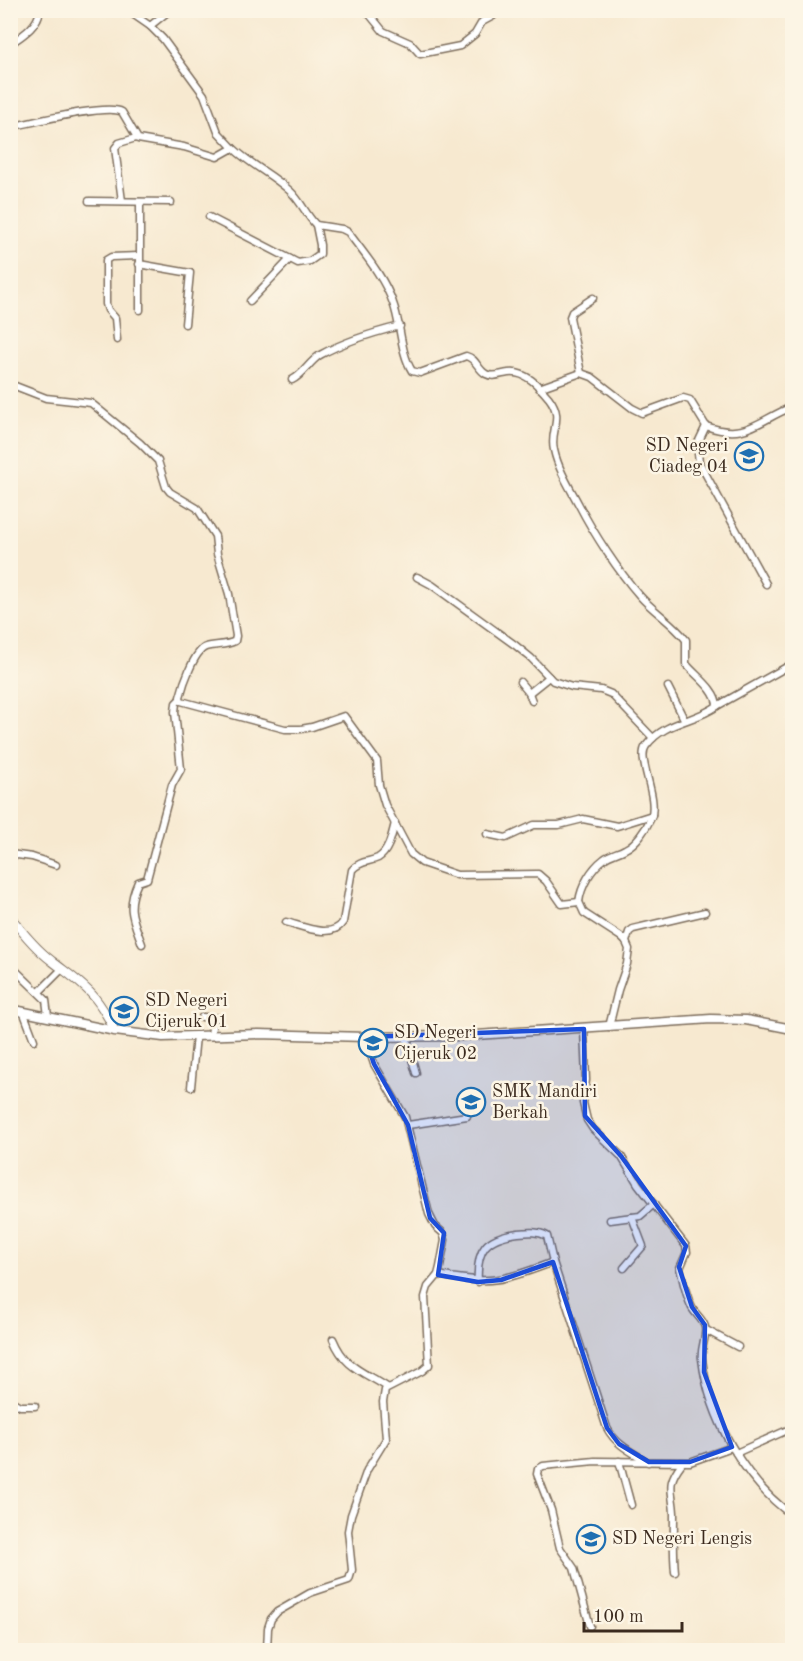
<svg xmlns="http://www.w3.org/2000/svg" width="803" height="1661" font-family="'Old Standard TT',serif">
<rect width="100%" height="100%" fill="#fcf5e5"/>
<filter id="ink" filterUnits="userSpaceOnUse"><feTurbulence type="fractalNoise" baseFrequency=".0167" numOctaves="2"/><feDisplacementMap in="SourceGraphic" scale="12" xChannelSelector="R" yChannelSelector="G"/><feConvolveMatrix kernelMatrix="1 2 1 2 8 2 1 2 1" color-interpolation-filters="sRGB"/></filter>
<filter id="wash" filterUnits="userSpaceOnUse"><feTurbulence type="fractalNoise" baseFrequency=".008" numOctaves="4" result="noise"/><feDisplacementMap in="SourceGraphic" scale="24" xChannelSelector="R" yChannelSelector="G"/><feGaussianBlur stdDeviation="1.35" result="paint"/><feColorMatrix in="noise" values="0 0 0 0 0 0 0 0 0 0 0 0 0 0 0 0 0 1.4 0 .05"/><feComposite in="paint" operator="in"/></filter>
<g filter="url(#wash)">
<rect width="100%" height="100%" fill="#f7e9d0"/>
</g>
<g filter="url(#ink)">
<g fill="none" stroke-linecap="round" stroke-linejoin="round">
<g stroke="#7d6d5c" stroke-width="9">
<g id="minor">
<path d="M127,10L150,26L163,39L204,95L218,132L233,148"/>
<path d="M366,10L383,31L410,43L420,54L460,46L475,34L482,22L493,16L499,10"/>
<path d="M150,26L170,10"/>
<path d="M10,44C23,35 38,26 40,10"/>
<path d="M10,127C31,123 107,103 122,112L138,139L184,147L217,157L233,148C251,165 273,175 290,191C301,201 306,215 316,225L342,229L348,232C365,255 384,277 393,303C401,324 400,352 412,371L420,373L466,356C477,359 477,369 486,374C493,378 501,374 508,373C525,370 539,386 549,398C565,419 549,430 554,450C558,469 570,488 579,505C594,534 618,571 640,596C654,612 673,623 686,640V664C696,676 717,690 717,706C695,722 664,721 646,746C636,759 659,796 651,818C646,829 636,844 625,849C618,853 610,854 604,859C591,869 581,886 579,902L584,913L621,937L626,942L629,949L627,964L618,990L609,1027"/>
<path d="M89,201L171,202"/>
<path d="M122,201L115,148L119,143L136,138"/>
<path d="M140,202V310"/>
<path d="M209,217L298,263L310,261L320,254V245L316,225"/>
<path d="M139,264L190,273L185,324"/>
<path d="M250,301L290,259"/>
<path d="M117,340L115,318L108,310L106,304V260L111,257L139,256"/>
<path d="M581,373L570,317L572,312L593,298"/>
<path d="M292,380C304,374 309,362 320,355C345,341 372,333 400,326"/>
<path d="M10,384L46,398L91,403L140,443L158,461L166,487L170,492L197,508L215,536L217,554L229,594L236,636L235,641C226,646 216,644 206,647C194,651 183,685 180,697L181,701L285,729H301L312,727L344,716L377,761L379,785L385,805L411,854L422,863L457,875L538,874L546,881L562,904L579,902"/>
<path d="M539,388L581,373L592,377L632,408L642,413L683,398L690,400L706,426C747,441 758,420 792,407"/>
<path d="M706,426L697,445L699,462L766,584"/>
<path d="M417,577L432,585L515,645L531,658L553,681L572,687L601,690L611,694L653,738"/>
<path d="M520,682L529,693L532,701"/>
<path d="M668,687L684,719"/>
<path d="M529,693L549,677"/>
<path d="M717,706L792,664"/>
<path d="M487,834L506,838L534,825H559L583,819L617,826L652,815"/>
<path d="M10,854L32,857L56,865"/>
<path d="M286,922C302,926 332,940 343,922L352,870C359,861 370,862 378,858C389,852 392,834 395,823"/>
<path d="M626,942L629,932L633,929L705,912"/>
<path d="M142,944C133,919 126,908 138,882L147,879L172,785L181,769L175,712L176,703L180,699"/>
<path d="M10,965L46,1000L48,1016"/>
<path d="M39,992L62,969"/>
<path d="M23,1011L34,1040"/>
<path d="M202,1017L218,1018"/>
<path d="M584,1029L586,1080L583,1103L587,1120L593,1129L621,1156L638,1184L686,1246L687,1252L680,1268C683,1281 686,1296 692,1308C696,1315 703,1319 705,1327C707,1337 700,1348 702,1359C709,1417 744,1481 792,1515"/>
<path d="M211,1036L213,1018"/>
<path d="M406,1037L416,1073"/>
<path d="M191,1087L196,1036"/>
<path d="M408,1125L467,1116"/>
<path d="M610,1220L640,1216L654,1204"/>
<path d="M553,1262L607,1428C616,1445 632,1452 648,1462"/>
<path d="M624,1268L643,1246L632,1217"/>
<path d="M438,1275C489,1285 505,1281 553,1262L547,1236C538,1231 528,1232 518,1233C486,1237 476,1249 478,1282"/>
<path d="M706,1330L738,1347"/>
<path d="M333,1339C345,1368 362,1371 387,1387"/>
<path d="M10,1400L20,1406H35"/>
<path d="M736,1453L792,1428"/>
<path d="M619,1461L631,1505"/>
<path d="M675,1572C673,1552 674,1533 674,1513C673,1490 665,1485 682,1463"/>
<path d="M590,1626L574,1568L560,1548L551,1510L537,1474L538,1469L543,1466L595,1461L690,1462L732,1447"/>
<path d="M267,1650L268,1628L271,1619L277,1612L310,1593L349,1580L352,1570L348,1531L351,1515L367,1470L386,1439L383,1402L385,1390L422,1371L429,1365L425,1297L428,1287L438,1275L440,1267L445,1240L443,1233L435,1226L429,1214L405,1117L374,1064L365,1037"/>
</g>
</g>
<g stroke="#7d6d5c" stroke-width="10">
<path id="tertiary" d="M10,916C22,932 36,949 52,961C67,973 83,983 95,998C103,1008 109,1019 115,1031"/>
</g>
<g stroke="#7d6d5c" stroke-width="11">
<path id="secondary" d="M10,1009L115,1031L163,1037L259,1034L365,1037L462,1036L711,1019L746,1020L792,1029"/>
</g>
<use href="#minor" stroke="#fff" stroke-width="6"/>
<use href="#tertiary" stroke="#fff" stroke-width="8"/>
<use href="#secondary" stroke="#fff" stroke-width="8"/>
</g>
</g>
<path fill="#1d4ed8" fill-opacity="0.2" stroke="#1d4ed8" stroke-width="4.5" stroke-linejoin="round" d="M584,1029L585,1116L621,1156L686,1246L679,1267L692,1307L705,1325L704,1372L732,1447L690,1462H649L619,1444L607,1428L553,1262L501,1280L478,1282L438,1275L444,1233L430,1218L408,1125L374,1064L365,1037Z"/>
<defs>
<g id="school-ring" transform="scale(1.5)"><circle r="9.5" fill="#fcf5e5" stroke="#1f6fb2" stroke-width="1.5"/><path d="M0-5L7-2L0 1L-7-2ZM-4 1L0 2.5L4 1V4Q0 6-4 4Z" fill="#1f6fb2"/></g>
</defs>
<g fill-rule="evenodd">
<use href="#school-ring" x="749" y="456"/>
<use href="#school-ring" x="124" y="1011"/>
<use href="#school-ring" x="373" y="1043"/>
<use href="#school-ring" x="471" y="1102"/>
<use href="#school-ring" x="591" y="1539"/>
</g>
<g text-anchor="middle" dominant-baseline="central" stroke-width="5" stroke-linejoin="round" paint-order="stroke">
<g font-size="18" fill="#3b2a1e" stroke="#fcf5e5" text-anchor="start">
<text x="728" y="446" text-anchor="end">SD Negeri<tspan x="728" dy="21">Ciadeg 04</tspan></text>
<text x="145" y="1001">SD Negeri<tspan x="145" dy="21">Cijeruk 01</tspan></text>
<text x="394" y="1033">SD Negeri<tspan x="394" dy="21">Cijeruk 02</tspan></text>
<text x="492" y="1092">SMK Mandiri<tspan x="492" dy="21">Berkah</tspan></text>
<text x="612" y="1539">SD Negeri Lengis</text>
</g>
</g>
<rect width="803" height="1661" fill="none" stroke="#fcf5e5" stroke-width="36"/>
<path d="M584 1622v9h98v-9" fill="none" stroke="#3b2a1e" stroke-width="3"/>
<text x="593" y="1622" font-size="18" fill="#3b2a1e" stroke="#fcf5e5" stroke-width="4.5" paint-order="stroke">100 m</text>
</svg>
